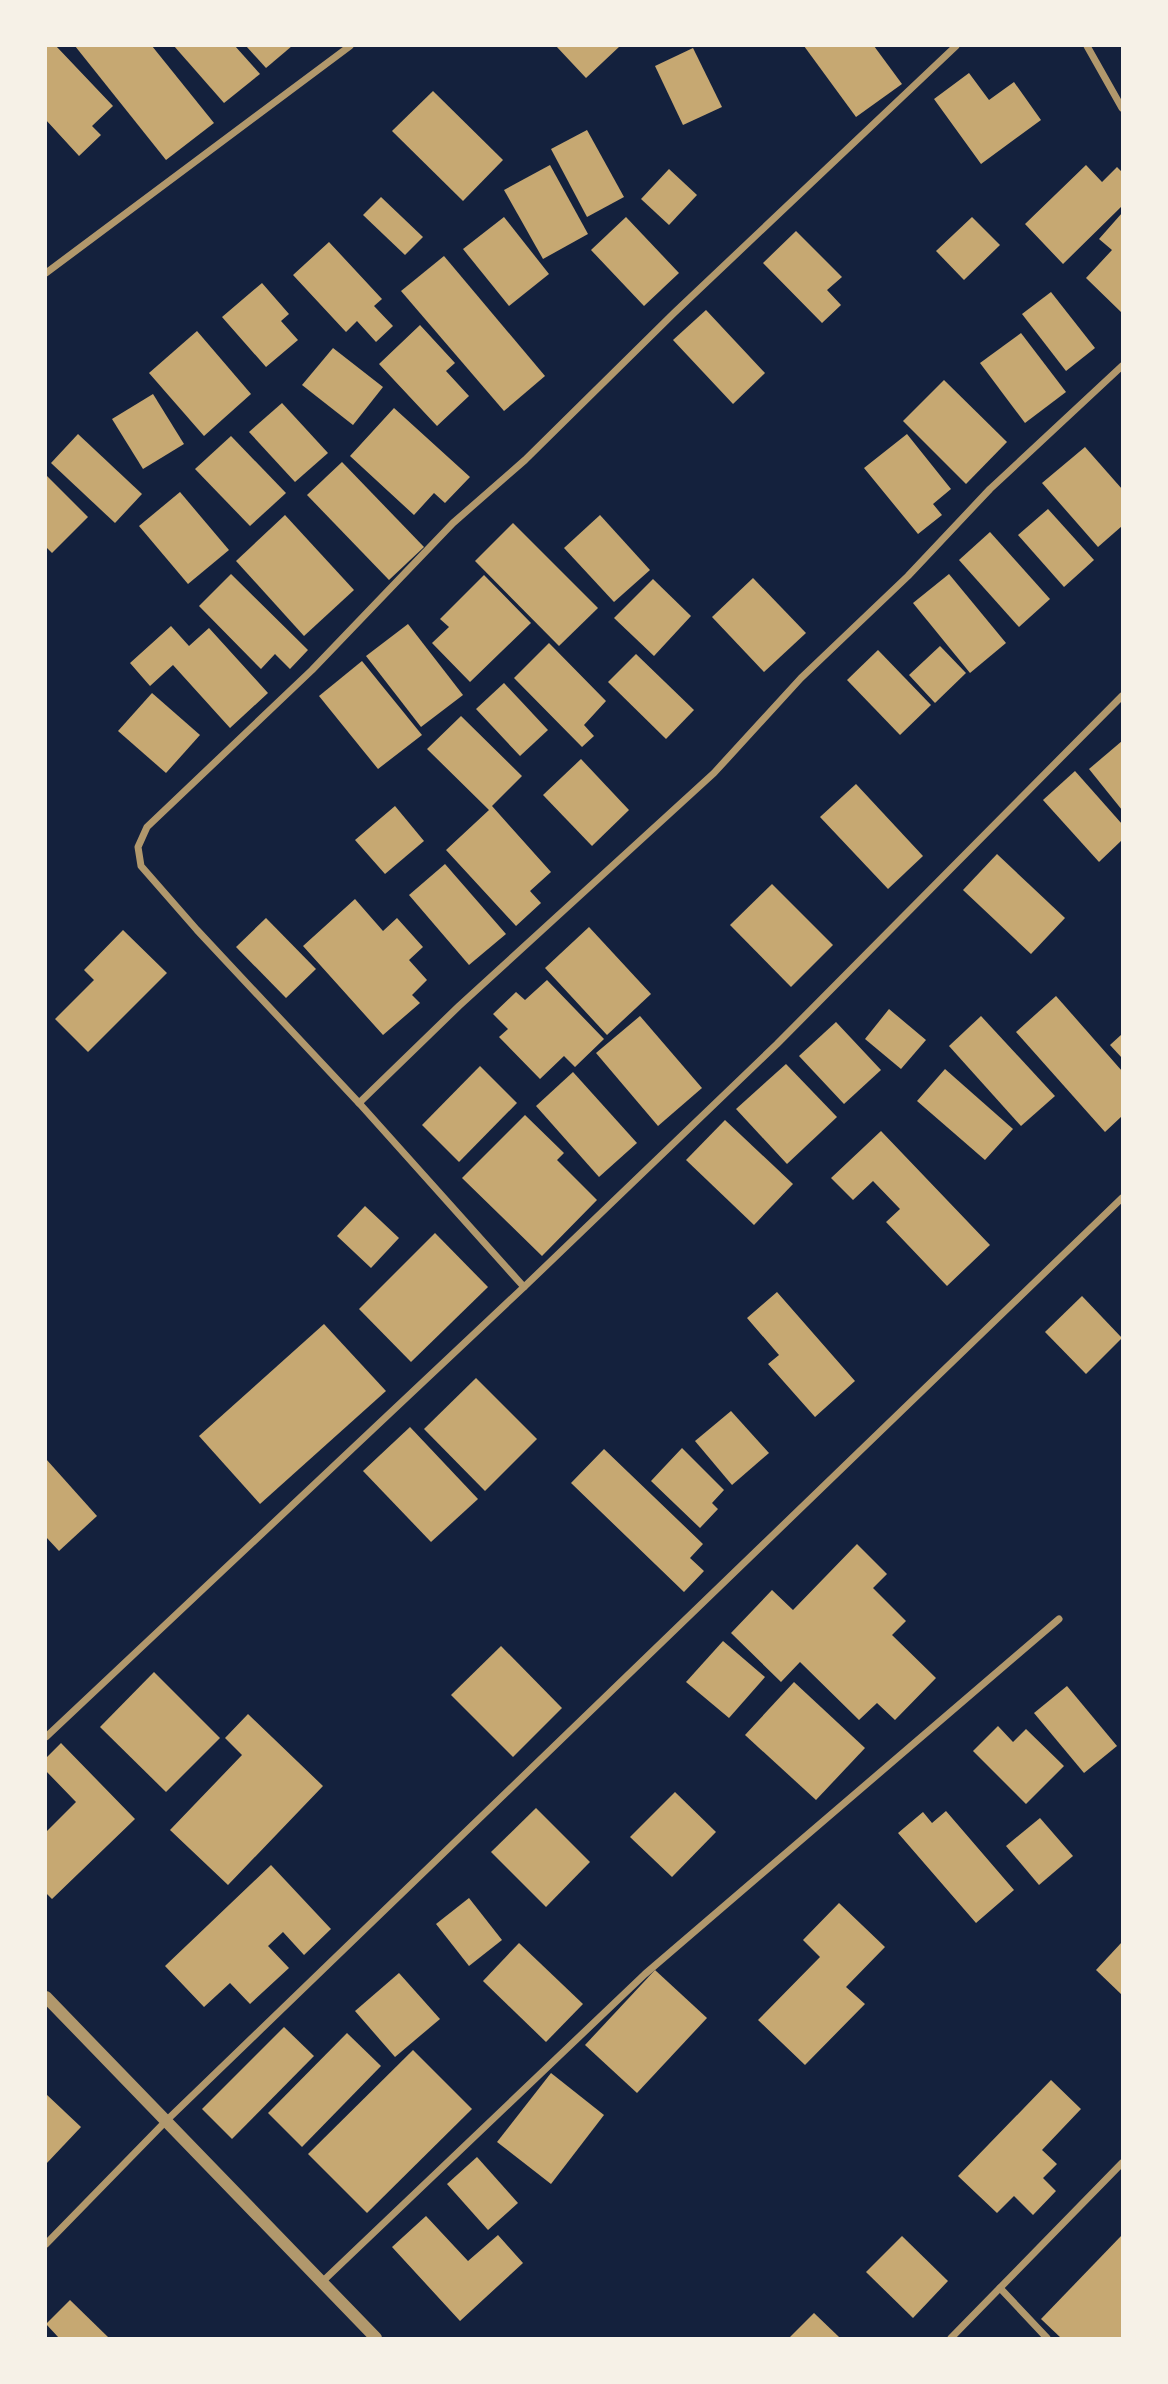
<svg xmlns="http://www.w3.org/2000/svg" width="1168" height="2384" font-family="'Golos Text',sans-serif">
<rect width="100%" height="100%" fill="#14213d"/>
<g fill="#c6a872">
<path d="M46,46H56L113,106L92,126L101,135L79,156L46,120Z"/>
<path d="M75,46H152L214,123L166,160Z"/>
<path d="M174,46H235L260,74L224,103Z"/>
<path d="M246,46H292L266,68Z"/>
<path d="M556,46H620L586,78Z"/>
<path d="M804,46H874L902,84L856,117Z"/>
<path d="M693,48L722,107L683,125L655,66Z"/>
<path d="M969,73L989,100L1014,82L1041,120L981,164L934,99Z"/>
<path d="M433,91L503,160L463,201L392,131Z"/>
<path d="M587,130L624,197L587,217L551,149Z"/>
<path d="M550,165L588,234L543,259L504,190Z"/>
<path d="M1086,165L1102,182L1117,167L1122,172V206L1063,264L1025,224Z"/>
<path d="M669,169L697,195L669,225L641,199Z"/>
<path d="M381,197L423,237L405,255L363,215Z"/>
<path d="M1122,213V313L1086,278L1112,250L1099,239Z"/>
<path d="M504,217L549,274L509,306L463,249Z"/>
<path d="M626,217L679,273L644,306L591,250Z"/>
<path d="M972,217L1000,245L964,280L936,251Z"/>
<path d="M796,231L842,277L827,290L841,305L822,323L763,263Z"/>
<path d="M329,242L382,299L374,306L393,326L376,342L357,321L346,332L293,275Z"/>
<path d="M444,256L545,376L504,411L401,291Z"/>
<path d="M262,283L289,314L281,321L298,340L266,367L222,317Z"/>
<path d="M1051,292L1095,348L1066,371L1022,314Z"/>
<path d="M706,310L765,373L733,404L673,340Z"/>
<path d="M420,325L455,363L446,371L469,396L437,426L379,364Z"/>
<path d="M197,331L251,394L204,436L149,373Z"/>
<path d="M1021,333L1066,392L1025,423L980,363Z"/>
<path d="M333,348L383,387L353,425L302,385Z"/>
<path d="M944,380L1007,442L966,484L903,421Z"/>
<path d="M153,394L184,444L143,469L112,419Z"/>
<path d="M282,403L328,453L295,482L249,432Z"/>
<path d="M394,408L470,477L445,503L434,493L414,515L350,456Z"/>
<path d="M78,434L142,494L115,523L51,463Z"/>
<path d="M907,434L951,489L933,504L942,515L918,534L864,468Z"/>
<path d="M231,436L286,493L250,526L195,469Z"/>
<path d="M1085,447L1122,489V526L1098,547L1042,483Z"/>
<path d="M342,462L424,547L389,580L307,495Z"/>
<path d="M46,475L88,517L52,553L46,547Z"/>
<path d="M180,492L229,550L188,584L139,526Z"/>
<path d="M1048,509L1094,560L1064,587L1018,535Z"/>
<path d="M285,515L354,590L304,636L236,561Z"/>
<path d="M600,515L650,570L614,602L564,548Z"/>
<path d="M513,523L598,608L559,646L475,561Z"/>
<path d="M990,532L1050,599L1019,627L959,560Z"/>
<path d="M231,574L308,650L290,669L275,654L261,669L199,606Z"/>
<path d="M949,574L1006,643L970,673L913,603Z"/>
<path d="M484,575L531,623L470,682L432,643L449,627L440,619Z"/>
<path d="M753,578L806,633L764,672L712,617Z"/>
<path d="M653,579L691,616L654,656L614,618Z"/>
<path d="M408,624L463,695L421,727L366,656Z"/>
<path d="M171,626L189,646L209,628L268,693L230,728L173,665L150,686L130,663Z"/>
<path d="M549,643L606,701L584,725L594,736L582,747L514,678Z"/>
<path d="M940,646L966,673L935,703L909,675Z"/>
<path d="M878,650L931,705L900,735L847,680Z"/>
<path d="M636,654L694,710L666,739L608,682Z"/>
<path d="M362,661L422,735L378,769L319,696Z"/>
<path d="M504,683L548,730L520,756L476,709Z"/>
<path d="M152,693L200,735L166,773L118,731Z"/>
<path d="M461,716L522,776L492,806L551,872L530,891L541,903L516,926L446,850L489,810L427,749Z"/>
<path d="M1122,741V810L1089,769Z"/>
<path d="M581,759L629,810L592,846L543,795Z"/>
<path d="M1075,771L1122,824V840L1099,862L1043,800Z"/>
<path d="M856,784L923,856L888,889L820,817Z"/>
<path d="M395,806L424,841L385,874L355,840Z"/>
<path d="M997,854L1065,918L1031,954L963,890Z"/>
<path d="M445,864L506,934L469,965L409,895Z"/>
<path d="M772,884L833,945L791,987L730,925Z"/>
<path d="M355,899L383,931L397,918L423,947L409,960L427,980L412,995L420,1003L383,1035L303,946Z"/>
<path d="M266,918L316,969L286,998L236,947Z"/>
<path d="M589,927L651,994L607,1035L545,968Z"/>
<path d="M123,930L167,973L88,1052L55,1019L94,980L84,970Z"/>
<path d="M547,980L604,1039L575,1067L564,1056L540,1079L499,1037L508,1029L493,1014L516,992L525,1000Z"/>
<path d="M1056,996L1122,1071V1116L1105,1132L1016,1032Z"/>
<path d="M889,1009L926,1040L901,1069L865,1039Z"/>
<path d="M640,1016L702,1088L658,1126L596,1053Z"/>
<path d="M981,1016L1055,1096L1021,1126L949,1046Z"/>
<path d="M836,1022L881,1070L844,1104L799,1056Z"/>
<path d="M1122,1034V1058L1110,1045Z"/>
<path d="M786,1064L837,1117L787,1164L736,1109Z"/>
<path d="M480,1066L517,1103L459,1162L422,1125Z"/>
<path d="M945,1069L1013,1129L985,1160L917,1101Z"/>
<path d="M573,1072L637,1143L599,1177L536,1106Z"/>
<path d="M525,1115L564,1153L557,1160L597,1200L542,1256L462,1178Z"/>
<path d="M725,1120L793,1184L754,1225L686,1160Z"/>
<path d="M881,1131L990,1245L947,1286L886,1222L900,1209L873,1181L853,1200L831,1178Z"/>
<path d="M365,1206L399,1238L371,1268L337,1236Z"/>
<path d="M435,1233L488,1287L411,1362L359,1309Z"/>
<path d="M777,1292L855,1381L815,1417L768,1364L779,1355L747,1318Z"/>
<path d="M1082,1296L1122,1338L1086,1374L1045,1332Z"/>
<path d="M324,1324L386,1391L260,1504L199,1436Z"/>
<path d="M476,1378L537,1439L485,1491L424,1429Z"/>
<path d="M731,1411L769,1453L732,1485L695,1441Z"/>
<path d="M410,1427L478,1499L431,1542L363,1471Z"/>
<path d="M682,1448L724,1490L712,1503L718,1509L700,1528L651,1481Z"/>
<path d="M604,1449L703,1544L690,1558L704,1571L684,1592L571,1483Z"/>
<path d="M46,1459L97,1516L59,1551L46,1537Z"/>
<path d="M857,1544L887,1574L873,1588L906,1621L892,1635L936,1678L895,1720L877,1703L859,1720L800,1662L781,1682L731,1633L772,1590L793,1610Z"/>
<path d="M723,1641L765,1677L729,1718L686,1682Z"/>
<path d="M501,1646L562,1708L513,1757L451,1695Z"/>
<path d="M154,1672L220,1738L166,1792L100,1727Z"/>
<path d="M794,1682L865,1748L816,1800L745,1735Z"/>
<path d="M1067,1686L1117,1746L1084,1773L1034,1713Z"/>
<path d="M248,1714L323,1786L228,1885L170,1830L242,1755L225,1738Z"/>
<path d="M998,1726L1013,1742L1026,1729L1064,1766L1026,1804L973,1751Z"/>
<path d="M61,1743L135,1819L52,1899L46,1893V1832L76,1802L46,1771V1758Z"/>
<path d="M675,1792L716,1832L672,1877L630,1837Z"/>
<path d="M536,1808L590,1862L546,1907L491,1852Z"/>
<path d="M946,1811L1014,1890L976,1923L898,1833L923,1812L932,1823Z"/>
<path d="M1040,1818L1073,1856L1039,1885L1006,1846Z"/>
<path d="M271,1865L331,1929L304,1955L283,1932L268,1946L289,1968L250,2004L230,1983L204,2007L165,1966Z"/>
<path d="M469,1898L502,1940L469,1966L436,1924Z"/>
<path d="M839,1903L885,1947L846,1987L865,2004L805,2065L758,2020L820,1957L803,1940Z"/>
<path d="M1122,1942V1995L1096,1970Z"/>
<path d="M519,1943L583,2004L546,2042L483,1981Z"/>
<path d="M655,1970L707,2018L637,2093L585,2045Z"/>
<path d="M399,1973L440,2019L395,2057L355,2011Z"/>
<path d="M284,2027L314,2056L232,2139L202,2109Z"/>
<path d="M347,2033L381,2066L302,2147L268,2113Z"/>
<path d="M413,2050L472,2109L367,2213L308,2154Z"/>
<path d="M551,2073L604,2115L551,2184L497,2142Z"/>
<path d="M1051,2080L1081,2109L1042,2150L1057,2164L1043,2178L1056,2191L1033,2215L1014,2196L997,2213L958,2176Z"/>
<path d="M46,2094L81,2127L46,2164Z"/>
<path d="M477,2157L518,2203L488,2230L447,2184Z"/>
<path d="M426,2216L468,2261L498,2235L523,2263L460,2321L392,2247Z"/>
<path d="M1122,2235V2338H1061L1041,2319Z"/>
<path d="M902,2236L948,2281L913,2318L866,2272Z"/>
<path d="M70,2300L109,2338H59L46,2324Z"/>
<path d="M814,2313L838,2336L840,2338H789Z"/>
</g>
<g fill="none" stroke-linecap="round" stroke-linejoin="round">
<g stroke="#b1986c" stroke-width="7">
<path d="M1087,46L1122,108"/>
<path d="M46,273L350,46"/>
<path d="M359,1103L197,930L141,866L138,847L147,827L312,670L453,523L525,460L674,313L956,46"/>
<path d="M524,1287L359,1103L459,1006L714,773L801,678L908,576L990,489L1122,366"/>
<path d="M46,1737L524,1287L777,1044L1122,696"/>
<path d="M46,2244L166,2121L1122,1198"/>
<path d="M322,2282L645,1974L1059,1619"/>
<path d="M1000,2288L1047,2338"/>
<path d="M951,2338L1122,2163"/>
</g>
<path stroke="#b1986c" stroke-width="12" d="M46,1997L376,2338"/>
</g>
<rect width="1168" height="2384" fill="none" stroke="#f6f1e7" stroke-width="94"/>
</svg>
